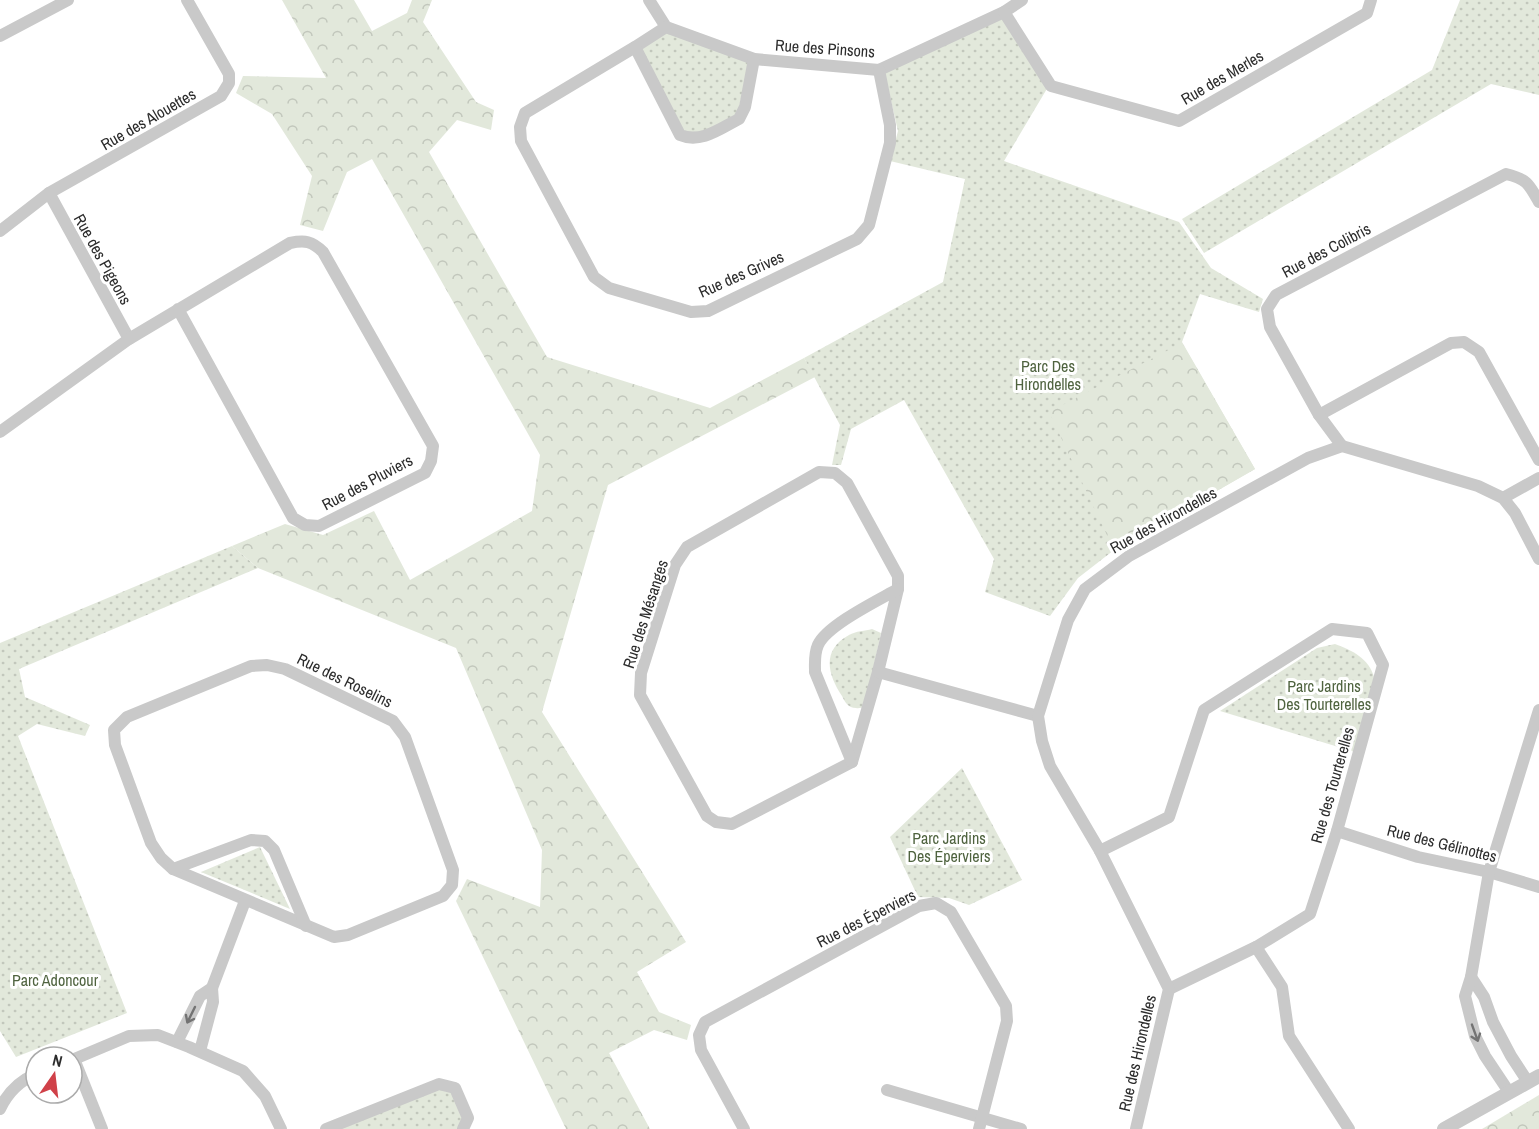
<svg xmlns="http://www.w3.org/2000/svg" width="1539" height="1129" font-family="'Archivo Narrow',sans-serif">
<defs>
<pattern id="grass-dots" width="8" height="8" patternUnits="userSpaceOnUse" patternTransform="scale(1.5)"><rect width="8" height="8" fill="#e2e8db"/><path d="M2 2h.1M6 6h.1" fill="none" stroke="#c2c7bc" stroke-width="1.8" stroke-linecap="round"/></pattern>
<pattern id="forest-crowns" width="20" height="18" patternUnits="userSpaceOnUse" patternTransform="scale(1.5)"><rect width="20" height="18" fill="#e2e8db"/><path d="M2 6a3 3 0 1 1 6 0M12 15a3 3 0 1 1 6 0" fill="none" stroke="#c2c7bc"/></pattern>
</defs>
<rect width="100%" height="100%" fill="#fff"/>
<g fill="url(#grass-dots)">
<path d="M1460,0H1539V95L1491,84L1204,253L1182,219L1432,70Z"/>
<path d="M1003,16L1048,87L1004,161L1179,222L1211,268L1263,299L1259,312L1200,294L1182,342L1255,469L1114,550L1078,578L1050,616L985,592L994,559L904,400L851,429L841,465H832L840,425L804,358L943,282L965,179L890,161L898,131L884,71Z"/>
<path d="M666,30L749,61L737,117L702,134L682,133L640,49Z"/>
<path d="M232,546L258,568L19,669L25,697L90,725L85,736L37,724L18,736L127,1013L16,1057L0,1031V643Z"/>
<path d="M872,629L881,633L865,707C862,707 859,709 856,708C848,708 845,702 842,696C828,675 821,650 849,635C856,631 865,631 872,629Z"/>
<path d="M1335,644C1352,650 1369,659 1374,677L1355,752L1220,711L1317,648Z"/>
<path d="M962,768L1022,880L969,905L949,898L918,897L890,837Z"/>
<path d="M260,847L290,909L201,872Z"/>
<path d="M439,1084L455,1088L468,1118L463,1129H326Z"/>
</g>
<g fill="url(#forest-crowns)">
<path d="M282,0H354L372,31L407,13L412,0H432L423,22L476,102L494,110L491,130L457,120L429,152L547,357L710,408L804,358L815,377L608,485L542,712L686,942L637,972L659,1012L691,1025L687,1040L654,1030L609,1053L650,1129H566L456,901L467,879L540,907L542,850L456,648L258,568L232,546L285,524L323,535L374,511L410,580L532,511L540,455L372,159L347,172L323,231L300,225L312,176L272,114L236,93L243,76L326,78Z"/>
<path d="M1182,343L1255,469L1114,550L1049,412Z"/>
<path d="M1539,1095V1129H1482Z"/>
</g>
<g fill="none" stroke-linecap="round" stroke-linejoin="round">
<g stroke="#c9c9c9" stroke-width="12">
<path d="M649,0L666,27L754,59L879,70L1004,12L1022,0"/>
<path d="M1004,12L1051,86L1179,121L1367,13L1371,0"/>
<path d="M666,27L635,47L525,113L520,127L521,141L594,277L609,288L691,312L708,311L857,239L869,225L890,143V125L879,70"/>
<path d="M0,36L68,0"/>
<path d="M635,47L680,135C701,144 721,128 739,119L745,107L754,59"/>
<path d="M49,193L129,339"/>
<path d="M0,231L49,193L221,96L229,83V74L187,0"/>
<path d="M1319,415L1451,343L1464,342L1479,352L1539,460"/>
<path d="M0,432L129,339L290,243C305,240 312,241 323,252L433,446L431,461L425,473L319,526L305,525L293,518L178,309"/>
<path d="M1342,446L1319,415L1270,327L1267,309L1276,295L1506,174C1527,179 1529,184 1539,202"/>
<path d="M819,472L835,473L847,483L898,576V589L878,672L852,762L732,824L716,822L707,816L640,695L641,673L675,565L687,547Z"/>
<path d="M1503,498L1539,478"/>
<path d="M267,665L285,669L393,721L405,737L453,870L452,885L443,896L348,935L334,937L173,869L161,858L151,843L115,745L114,730L127,717L251,666Z"/>
<path d="M878,672L1038,716"/>
<path d="M852,762L815,672C815,662 814,654 818,645C827,625 879,600 898,589"/>
<path d="M1337,831L1418,857L1489,872L1539,887"/>
<path d="M1100,851L1169,817L1204,710L1332,629L1367,633L1383,665L1337,831L1310,914L1256,947L1169,989"/>
<path d="M173,869L251,840L265,841L274,850L306,926"/>
<path d="M1256,947L1282,987L1289,1036L1349,1129"/>
<path d="M1471,977L1484,997L1493,1022L1511,1056L1528,1082"/>
<path d="M212,988L245,901"/>
<path d="M177,1042L200,996L212,988L213,1002L200,1051"/>
<path d="M74,1059L102,1129"/>
<path d="M72,1060L129,1036L158,1035L189,1047L243,1071L265,1096L281,1129"/>
<path d="M887,1090L1021,1129"/>
<path d="M1509,1092L1485,1056L1475,1036L1465,996L1471,977L1489,872L1539,710"/>
<path d="M0,1109C8,1092 19,1081 36,1074"/>
<path d="M326,1129L439,1084L455,1088L468,1118L463,1129"/>
<path d="M744,1129L701,1050L699,1035L705,1022L919,906L936,903L951,912L1006,1006L1007,1021L979,1129"/>
<path d="M1136,1129L1169,989L1100,851L1050,766L1042,741L1038,716L1068,620L1085,589L1129,556L1308,458L1342,446L1478,486L1503,498L1515,513L1539,559"/>
</g>
<path stroke="#c9c9c9" stroke-width="14" d="M1444,1129L1539,1076"/>
</g>
<defs><path id="oneway-shaft" d="M-6 0H5M1.5-3L5.5 0L1.5 3" fill="none" stroke-width="1.6" stroke-linecap="round" stroke-linejoin="round" transform="scale(1.5)"/></defs>
<g stroke="#737373">
<use href="#oneway-shaft" transform="translate(191 1015) rotate(116)"/>
<use href="#oneway-shaft" transform="translate(1475 1033) rotate(70)"/>
</g>
<g text-anchor="middle" dominant-baseline="central" stroke-width="6" stroke-linejoin="round" paint-order="stroke">
<g font-size="16" fill="#2c2c2c" stroke="#fff">
<text transform="translate(825 48) rotate(4)">Rue des Pinsons</text>
<text transform="translate(1222 77) rotate(-30)">Rue des Merles</text>
<text transform="translate(148 119) rotate(-30)">Rue des Alouettes</text>
<text transform="translate(1326 250) rotate(-28)">Rue des Colibris</text>
<text transform="translate(103 259) rotate(61)">Rue des Pigeons</text>
<text transform="translate(741 274) rotate(-24)">Rue des Grives</text>
<text transform="translate(367 482) rotate(-28)">Rue des Pluviers</text>
<text transform="translate(1163 520) rotate(-29)">Rue des Hirondelles</text>
<text transform="translate(645 614) rotate(-72)">Rue des Mésanges</text>
<text transform="translate(345 680) rotate(26)">Rue des Roselins</text>
<text transform="translate(1332 785) rotate(-74)">Rue des Tourterelles</text>
<text transform="translate(1442 843) rotate(14)">Rue des Gélinottes</text>
<text transform="translate(866 918) rotate(-27)">Rue des Éperviers</text>
<text transform="translate(1137 1053) rotate(-77)">Rue des Hirondelles</text>
</g>
<g font-size="16" fill="#4f633f" stroke="#fff">
<text x="1048" y="366">Parc Des<tspan x="1048" dy="18">Hirondelles</tspan></text>
<text x="1324" y="686">Parc Jardins<tspan x="1324" dy="18">Des Tourterelles</tspan></text>
<text x="949" y="838">Parc Jardins<tspan x="949" dy="18">Des Éperviers</tspan></text>
<text x="55" y="980">Parc Adoncour</text>
</g>
</g>
<g transform="translate(54 1075) rotate(14)"><circle r="28" fill="#ffffff" stroke="#ababab" stroke-width="1.5"/>
<path d="M0-4.5L10 22L0 15L-10 22Z" fill="#d04149"/>
<text y="-9" font-size="16" font-weight="bold" text-anchor="middle" fill="#2c2c2c">N</text>
</g>
</svg>
